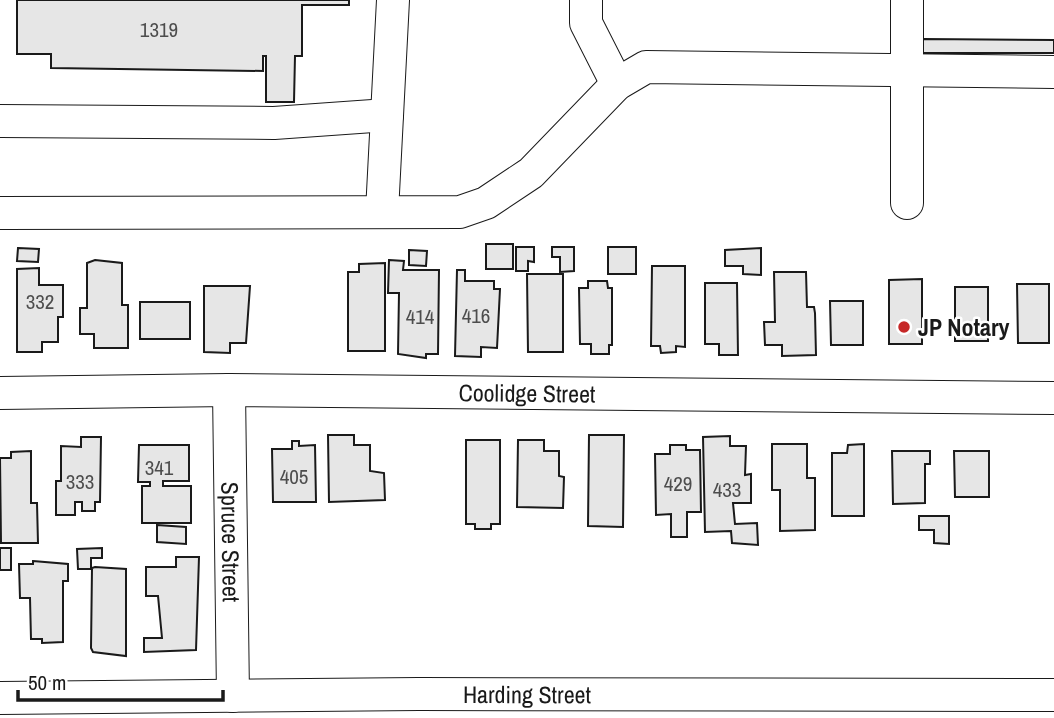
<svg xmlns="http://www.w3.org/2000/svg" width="1054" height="718" font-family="'Archivo Narrow',sans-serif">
<rect width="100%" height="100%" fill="#fff"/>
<g fill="#e6e6e6" stroke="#1a1a1a" stroke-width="2">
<path d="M17,0H349V5H302V56H295L294,102H266V56H263V71L51,68V54H17Z"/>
<path d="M923,39L1054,40V53H923Z"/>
<rect x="486" y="244" width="27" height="25"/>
<path d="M516,247H534V262L528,261V271H516Z"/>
<path d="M552,247H574V271L560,272V257H552Z"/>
<rect x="608" y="247" width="28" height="27"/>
<path d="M18,248L39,249L38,262L17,261Z"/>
<path d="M761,248V275L743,274V266H725V250Z"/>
<path d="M409,250L427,251L426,266L409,265Z"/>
<path d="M95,260L122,263V305H128V348H94V334H80V308H87V263Z"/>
<path d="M389,260L404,261L403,270H439L438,354H426V358L398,354L399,293H388Z"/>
<path d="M385,263V351H348V272H359V264Z"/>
<path d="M652,266H685V347L676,346V352L661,353L660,346H651Z"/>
<path d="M39,268V285H63V317H58V342H42V352H17V269Z"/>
<path d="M457,270H465V281H494V289H500L497,348L481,347V357L455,356Z"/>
<path d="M774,272H806L807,307H814L815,313L816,355L782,356V345H765L764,322H775Z"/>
<path d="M527,274H563V352H528Z"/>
<path d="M922,279V344H889V280Z"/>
<path d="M588,281H607L608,288H612V345H609V354H591V344H580L579,288H588Z"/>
<path d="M705,283H737L738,355H719V344H705Z"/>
<path d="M1017,284H1049V343H1018Z"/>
<path d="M204,286H250L246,343H230V353L204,352Z"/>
<rect x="955" y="287" width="33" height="54"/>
<path d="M830,301H863V345H831Z"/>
<rect x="140" y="302" width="50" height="37"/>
<path d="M328,435H354V445H370V471L384,473L385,500L329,502Z"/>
<path d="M589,435H624L623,527L588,526Z"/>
<path d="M730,436V446H746L745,475L751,474V503H733L735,524L757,523L758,545L732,543L731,531L705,532L703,437Z"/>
<path d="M81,437H101L100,502H95V511H82V502H75V515H56V481H61V446L81,447Z"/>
<path d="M466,440H500V524H491V529H475V524H466Z"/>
<path d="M518,440H544V451H559V476L564,477L563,508L517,507Z"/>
<path d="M292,441H299V446L315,445L316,502H273L272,449H292Z"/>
<path d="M772,444H807V478H815V530L780,531V490H772Z"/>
<path d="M864,444V516H832V453H847L848,445Z"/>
<path d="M139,445H189V481H163V486H191V523H142V486H150V482H138Z"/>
<path d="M670,445H686V450H700L701,512H687V537H671V514L656,515L655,454H670Z"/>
<path d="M31,451V503H37L38,543H1L0,458H11V452Z"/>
<path d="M892,451H930V464H925V503L893,504Z"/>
<path d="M954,451H989V497H955Z"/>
<path d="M919,516H949V544L934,543V530H919Z"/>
<path d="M157,525L186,527V544L157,542Z"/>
<rect x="0" y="548" width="11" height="22"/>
<path d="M102,548V558H91V569H78L77,549Z"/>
<path d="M176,557H199L196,650L144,652V638H162L158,596H146V567H176Z"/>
<path d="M33,561L68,564V581H63V642L42,643V639H31L30,598H20L19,564H33Z"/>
<path d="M95,567L126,569V656L93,652L91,648L92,568Z"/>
</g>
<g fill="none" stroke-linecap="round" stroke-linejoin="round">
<g stroke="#1a1a1a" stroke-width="34">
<g id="minor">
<path d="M586,0V23L617,84"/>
<path d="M907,0V203"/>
<path d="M0,121L274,123L387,115"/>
<path d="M382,212L393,0"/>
<path d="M0,213L460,212L486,203L531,173L617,84L646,67L1054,72"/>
<path id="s1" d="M229,390L233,696"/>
<path id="s2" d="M0,393L229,390L1054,398"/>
<path id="s3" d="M0,698L419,694L1054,695"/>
</g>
</g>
<use href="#minor" stroke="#fff" stroke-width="32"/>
</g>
<circle fill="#c62828" stroke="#fff" stroke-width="2.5" cx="904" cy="327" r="7"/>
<g text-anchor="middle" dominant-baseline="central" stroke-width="5" stroke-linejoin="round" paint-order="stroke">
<g font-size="21" fill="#4d4d4d">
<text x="159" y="29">1319</text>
<text x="40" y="301">332</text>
<text x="476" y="315">416</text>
<text x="420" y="316">414</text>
<text x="159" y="467">341</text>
<text x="294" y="476">405</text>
<text x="80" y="481">333</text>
<text x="678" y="483">429</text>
<text x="727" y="489">433</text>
</g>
<g font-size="24" font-weight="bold" fill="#1a1a1a" stroke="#fff" text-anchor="start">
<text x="918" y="327">JP Notary</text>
</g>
<g font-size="24" fill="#1a1a1a" stroke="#fff">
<text stroke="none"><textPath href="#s2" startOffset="527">Coolidge Street</textPath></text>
<text stroke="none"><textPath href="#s1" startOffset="152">Spruce Street</textPath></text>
<text stroke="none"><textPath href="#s3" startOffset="527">Harding Street</textPath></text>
</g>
</g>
<path d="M18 690v10h205v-10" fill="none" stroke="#1a1a1a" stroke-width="3.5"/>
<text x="28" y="690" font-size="21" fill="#1a1a1a" stroke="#ffffff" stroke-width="5" paint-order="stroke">50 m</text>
</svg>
